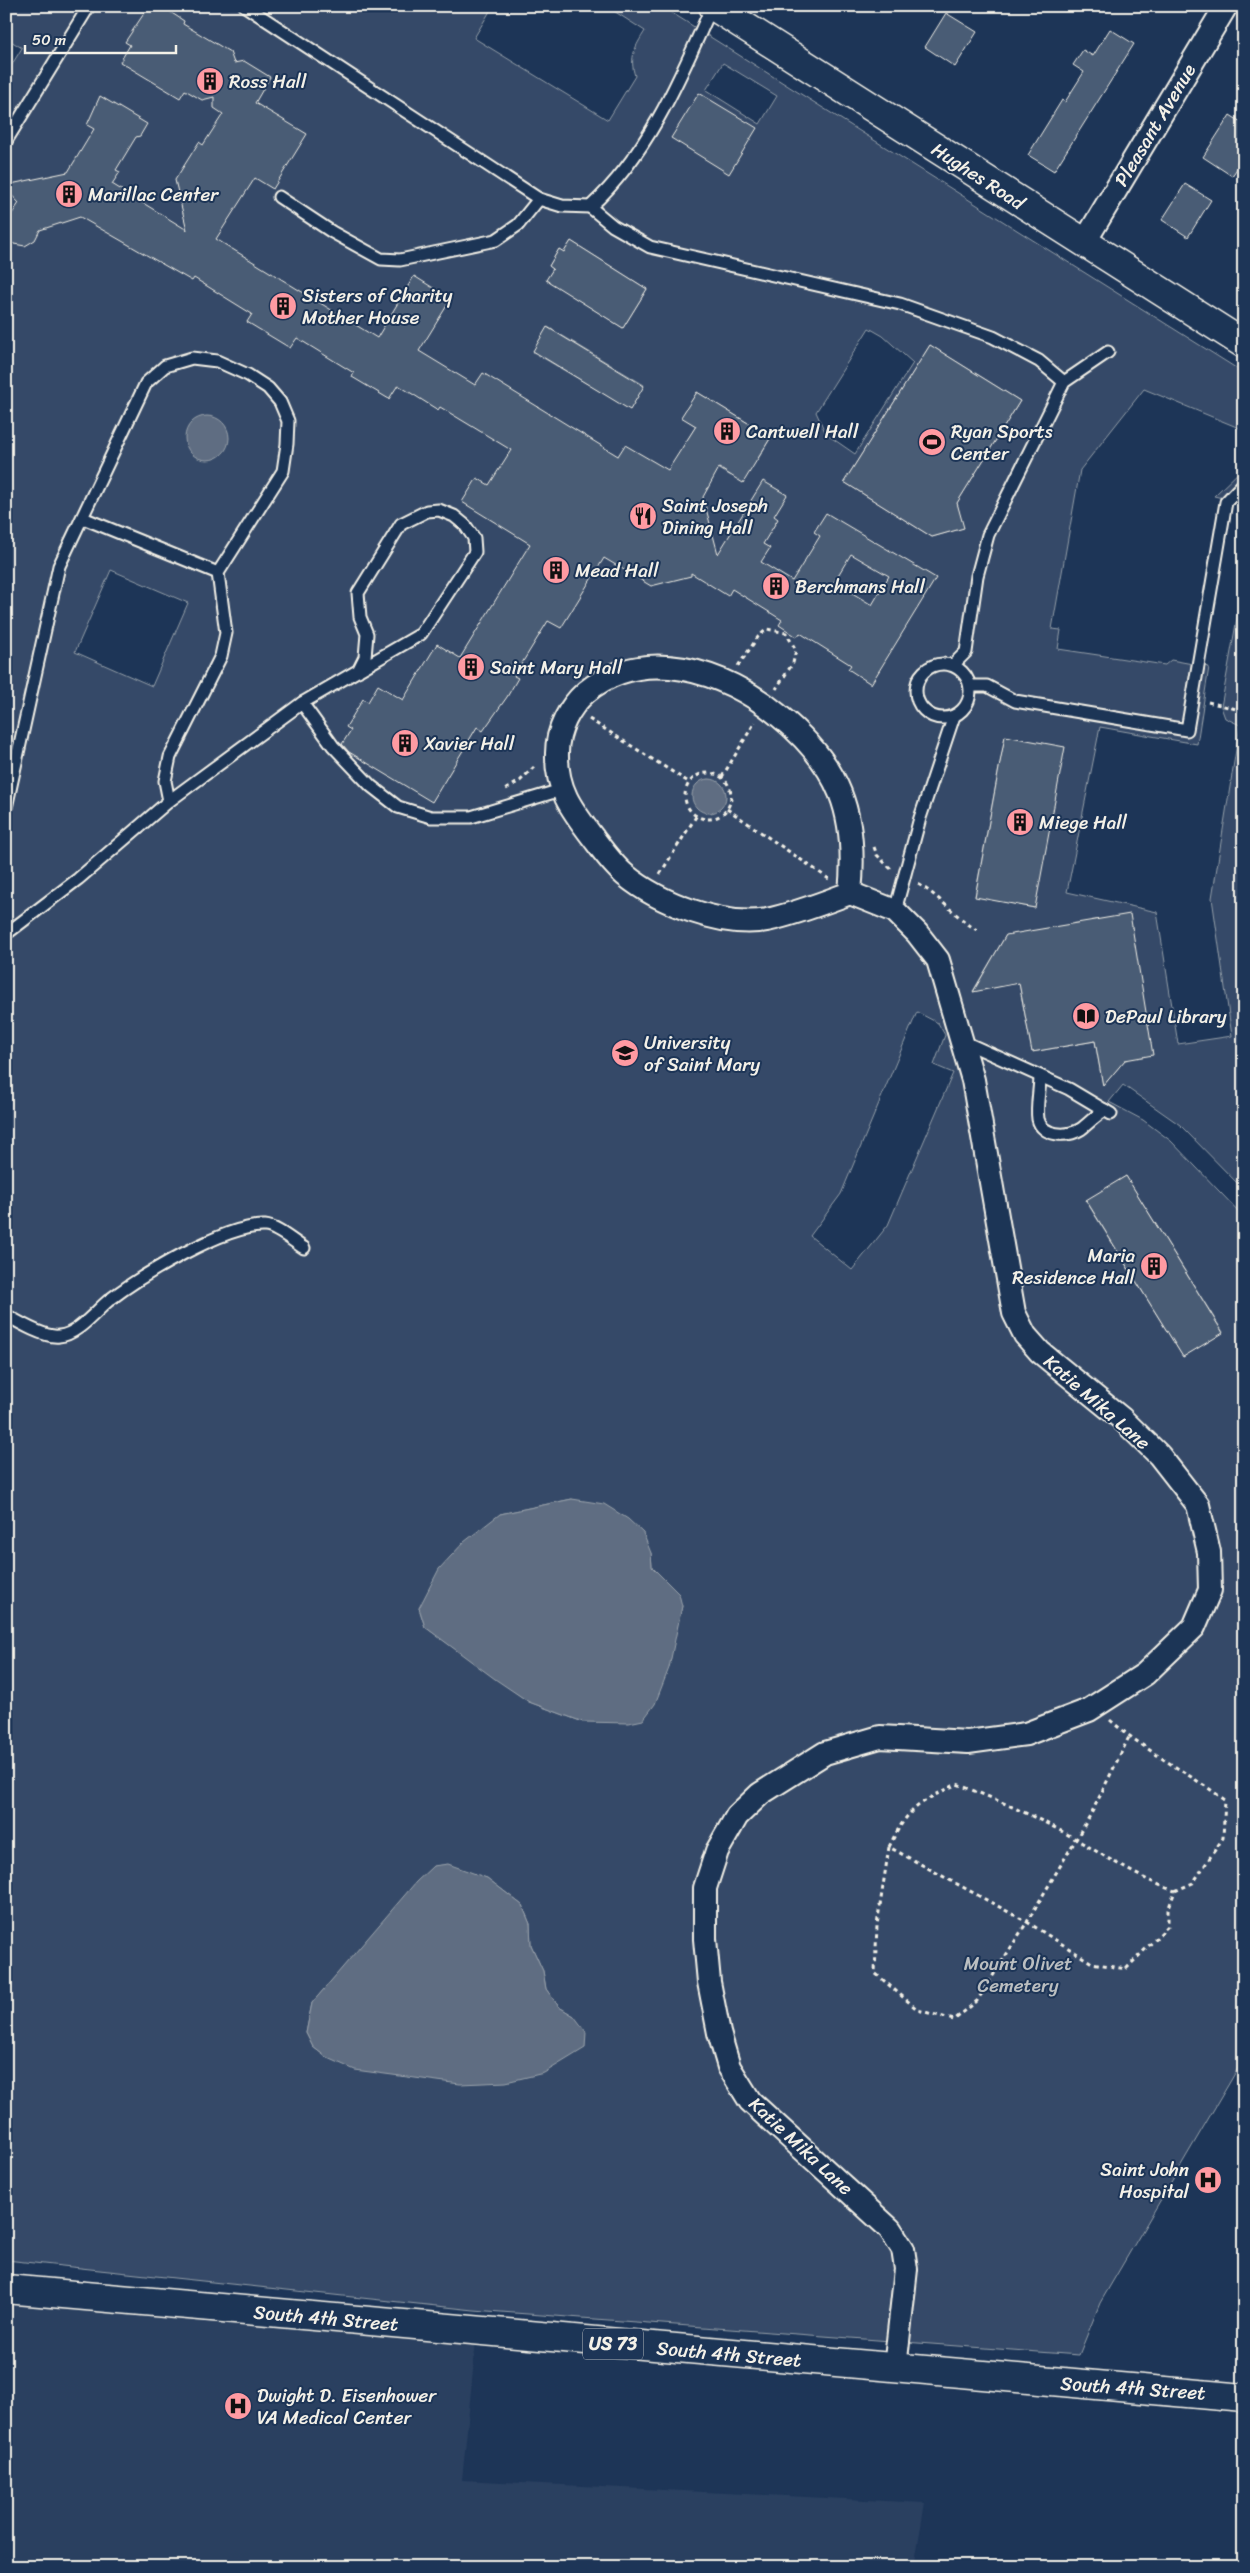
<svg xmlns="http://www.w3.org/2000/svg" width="1250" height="2573" font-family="Sriracha,sans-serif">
<rect width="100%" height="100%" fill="#1d3557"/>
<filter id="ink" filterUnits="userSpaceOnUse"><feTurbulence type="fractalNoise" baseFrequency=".02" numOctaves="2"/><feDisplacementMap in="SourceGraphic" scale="10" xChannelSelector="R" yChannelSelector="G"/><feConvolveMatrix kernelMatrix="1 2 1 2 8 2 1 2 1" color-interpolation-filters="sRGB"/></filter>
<g filter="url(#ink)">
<path fill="#2a4060" d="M6,2289L477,2331L462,2480L925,2503L914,2567H6Z"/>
<g fill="#354a67" stroke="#949ea8" fill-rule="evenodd">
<path d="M6,6H493L474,38L608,120L635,76C629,57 635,47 645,31L606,6H661L1244,373V430L1144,389L1080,470L1052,629L1061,630L1058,649L1165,665L1171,660L1209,667L1197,744L1100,727L1067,892L1157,912L1178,1044L1232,1036L1212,898L1240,725L1225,718L1221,707L1244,579V1190L1180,1125L1123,1085L1109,1102L1143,1120L1171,1141L1244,1217V1261L1241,1264L1244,1267V2058L1100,2303L1079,2355L474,2310L6,2260V74L22,48L6,38ZM723,63L777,96L760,124L706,90ZM571,241L647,289L623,328L547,280L553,269L549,266L559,249L564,252ZM548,327L644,385L630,409L533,352ZM869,328L883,336L913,363L855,454L826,434L816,412ZM930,345L1020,401L957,503L963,528L932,537L844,482ZM697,392L771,437L758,459L746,452L731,476L683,447L696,426L682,417ZM111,570L188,603L152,686L75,652ZM1005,736L1034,908L975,896ZM1006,935L1125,1060L1103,1086L1095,1041L1032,1052L1019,983L973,991ZM917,1012L938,1023L945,1035L934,1065L953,1073L888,1225L852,1270L810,1236L841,1194ZM1126,1176L1223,1332L1183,1357L1086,1201ZM572,1499L651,1553L652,1567L682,1606L677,1627L583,1722L529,1702L425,1627L419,1608L500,1514ZM433,1866L487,1878L522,1905L530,1924L531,1945L543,1971L546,1989L559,2007L574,2016L326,2057L313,2047L306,2033L312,2003Z"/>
<path d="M1244,467V503L1214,496Z"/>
</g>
<g fill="#5e6d82" stroke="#9aa2ab">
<circle cx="207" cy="438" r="22"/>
<circle cx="709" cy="796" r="17"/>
<path d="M572,1499L604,1504L628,1519L643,1533L651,1553L652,1567L679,1594L682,1606L669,1668L655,1704L643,1720L629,1723L583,1722L529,1702L495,1679L425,1627L419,1608L439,1569L464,1542L500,1514Z"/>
<path d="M448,1864L487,1878L522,1905L530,1924L531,1945L543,1971L546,1989L559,2007L574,2016L586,2032L585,2048L544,2073L506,2082L460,2084L355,2070L326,2057L313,2047L306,2033L312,2003L416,1882L433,1866Z"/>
</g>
<g fill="#485b74" stroke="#f4f1e8" fill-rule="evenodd">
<path d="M149,6H161L184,21L183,24L230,52L234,63L244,61L270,77L255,103L307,134L273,189L255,178L216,239L377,338L414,276L451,299L419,351L475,385L483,373L618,456L625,445L668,470L696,426L681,417L697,392L771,437L743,483L719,468L703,497L718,554L763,481L787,495L774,516L778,519L763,544L770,548L761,562L792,581L820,536L814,532L826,513L936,578L871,684L848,669L851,665L800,633L797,637L779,625L782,620L732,589L728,596L691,573V576L651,586L604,558L561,628L548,621L514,676L518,678L507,697L483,731L477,727L432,802L349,752L342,744L351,730L346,727L363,699L368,702L378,685L403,700L437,644L460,658L530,544L462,502L477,478L489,485L511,450L440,407L438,410L398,385L389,399L352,377L354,373L297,338L290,348L247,322L252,314L194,278L192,281L80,217L40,230L35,240L25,246L14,244L6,238V223L19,203L6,189V185L68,172L94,129L87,125L100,96L147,124L140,136L136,137L116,170L120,172L112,184L187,230L175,180L199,142L203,145L223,114L214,108V97L202,100L185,90L180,98L120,62L130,45L125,42ZM851,554L889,576L872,605L834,582Z"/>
<path d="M946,13L977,32L955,67L925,47Z"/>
<path d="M1110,29L1134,44L1054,171L1028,155L1062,100L1065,102L1084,72L1073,65L1083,50L1093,56Z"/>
<path d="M699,93L757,128L729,174L671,138Z"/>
<path d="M1230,115L1244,124V158L1232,176L1203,157Z"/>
<path d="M1185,184L1211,200L1188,237L1162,220Z"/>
<path d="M571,241L647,289L623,328L546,280L553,269L549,266L559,249L564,252Z"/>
<path d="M547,327L644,386L630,410L533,351Z"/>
<path d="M930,345L1020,401L957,503L964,528L932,537L844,482Z"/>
<path d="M1005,736L1065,747L1035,908L975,897Z"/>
<path d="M1130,914L1153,1055L1125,1060L1103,1086L1095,1041L1032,1052L1019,983L973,992L1006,935Z"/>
<path d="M1126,1176L1223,1333L1183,1357L1086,1200Z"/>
</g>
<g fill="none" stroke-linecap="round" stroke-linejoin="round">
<g stroke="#f4f1e8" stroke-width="15">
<g id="service">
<path d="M245,6L539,199L562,206L590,207C648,155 681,76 712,6"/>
<path d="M6,141L89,6"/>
<path d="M279,197L332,232L381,259L400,260L496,240L518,225L539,199"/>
<path d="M590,207L613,226L650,247L900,304L993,337L1039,361L1064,382"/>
<path d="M83,518L218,573"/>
<circle cx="943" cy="691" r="27"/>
<path d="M953,665L966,652L977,576L988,535L1064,382L1108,352"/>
<path d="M970,686H987L1015,701L1187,730L1226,502L1244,483"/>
<path d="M302,703L421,634L475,552L474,538L465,525L454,516L439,510L427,511L401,524L358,593L360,617L367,634L365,657L358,671"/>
<path d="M169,801L302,703L333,746L371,786L398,807L431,817H471L561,790"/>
<path d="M6,808L59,566L146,383L165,366L192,358L217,361L248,375L268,388L280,402L288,421L287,444L283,471L218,573L226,633L221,656L170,757L165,781L169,801L78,879L6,934"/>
<path d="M895,911L920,818L954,716"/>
<path d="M962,1041L1069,1089L1111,1114"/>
<path d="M1040,1076C1040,1089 1036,1107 1038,1119C1042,1137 1068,1137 1081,1129C1089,1123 1095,1116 1105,1110"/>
<path d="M6,1315C18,1322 45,1338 59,1336C77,1335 95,1312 108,1301C139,1277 225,1224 265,1226C277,1227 294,1242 304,1248"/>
</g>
</g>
<g stroke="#f4f1e8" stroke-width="26">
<g id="minor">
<path d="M1084,243L1226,6"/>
<path d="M850,893C858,814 840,765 777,714C725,671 643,644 586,692C569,707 557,730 557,753C556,790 572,810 594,839C603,851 613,865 625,875C659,903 723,928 767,920C795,914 823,903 850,893L895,911L917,933L938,960L973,1080L1014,1313L1025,1335L1040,1352L1121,1418L1159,1455L1198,1505L1209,1552L1210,1590L1194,1627L1145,1674L1089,1710L1026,1734L968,1742L880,1737L825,1753L760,1794L737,1816L717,1851L705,1888V1939L709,1982L719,2033L729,2067L750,2101L890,2229L903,2249L906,2269L895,2368"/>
</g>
</g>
<g stroke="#f4f1e8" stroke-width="31">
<path id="tertiary" d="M713,6L1244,344"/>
</g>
<g stroke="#f4f1e8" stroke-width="31">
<path id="trunk" d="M6,2289L1244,2398"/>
</g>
<g stroke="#f4f1e8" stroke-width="3" stroke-dasharray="4 4" stroke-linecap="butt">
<path d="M738,666L758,637L767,629L786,633L796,650L793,663L776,689"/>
<path d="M1208,702L1244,711"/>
<path d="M589,719L690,783"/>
<circle cx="708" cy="796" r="23"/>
<path d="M722,777L755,722"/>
<path d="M506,789L520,781L536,765"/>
<path d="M727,809L829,879"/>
<path d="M874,847L877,855L891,869"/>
<path d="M660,874L697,815"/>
<path d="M918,884C941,897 955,917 977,930"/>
<path d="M1110,1720C1145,1751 1187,1772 1225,1800L1223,1838L1193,1883L1175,1891L1168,1910V1926L1126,1969L1092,1963L1027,1922L977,2001L954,2020L918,2010L875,1973L877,1925L889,1847L1027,1922L1091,1814L1129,1737"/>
<path d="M889,1847C908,1807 919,1803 957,1784C993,1798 1028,1813 1063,1832C1100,1852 1134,1877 1175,1891"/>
</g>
<use href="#service" stroke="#1d3557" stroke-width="11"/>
<use href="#minor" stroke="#1d3557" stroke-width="22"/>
<use href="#tertiary" stroke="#1d3557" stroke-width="28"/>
<use href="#trunk" stroke="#1d3557" stroke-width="28"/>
</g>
</g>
<defs>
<g id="building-disc" transform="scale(1.4375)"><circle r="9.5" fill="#ff9aa2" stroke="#1d3557"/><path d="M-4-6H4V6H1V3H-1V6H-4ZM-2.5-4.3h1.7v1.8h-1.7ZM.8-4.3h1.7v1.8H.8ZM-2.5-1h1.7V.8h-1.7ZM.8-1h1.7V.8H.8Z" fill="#111"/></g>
<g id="stadium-disc" transform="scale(1.4375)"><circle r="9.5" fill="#ff9aa2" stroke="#1d3557"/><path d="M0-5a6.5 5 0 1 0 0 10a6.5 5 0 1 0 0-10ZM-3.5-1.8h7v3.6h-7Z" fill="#111"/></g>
<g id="restaurant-disc" transform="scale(1.4375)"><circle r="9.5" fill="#ff9aa2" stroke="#1d3557"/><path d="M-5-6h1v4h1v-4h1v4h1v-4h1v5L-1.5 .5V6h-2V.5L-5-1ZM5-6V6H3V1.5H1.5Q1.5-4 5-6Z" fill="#111"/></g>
<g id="library-disc" transform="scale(1.4375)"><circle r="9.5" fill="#ff9aa2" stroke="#1d3557"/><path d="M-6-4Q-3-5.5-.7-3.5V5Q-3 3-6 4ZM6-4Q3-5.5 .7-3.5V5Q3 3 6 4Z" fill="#111"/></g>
<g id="university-disc" transform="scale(1.4375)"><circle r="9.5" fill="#ff9aa2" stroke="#1d3557"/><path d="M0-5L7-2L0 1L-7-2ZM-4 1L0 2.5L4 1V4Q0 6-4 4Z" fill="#111"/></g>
<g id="hospital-disc" transform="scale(1.4375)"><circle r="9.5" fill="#ff9aa2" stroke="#1d3557"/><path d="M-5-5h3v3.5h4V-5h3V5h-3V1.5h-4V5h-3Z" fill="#111"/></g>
</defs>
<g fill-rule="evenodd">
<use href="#building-disc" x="210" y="81"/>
<use href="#building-disc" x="69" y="194"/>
<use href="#building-disc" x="283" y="306"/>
<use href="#building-disc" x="727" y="431"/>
<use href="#stadium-disc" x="932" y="442"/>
<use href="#restaurant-disc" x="643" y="516"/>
<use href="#building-disc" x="556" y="570"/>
<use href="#building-disc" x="776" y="586"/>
<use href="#building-disc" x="471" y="667"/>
<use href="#building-disc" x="405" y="743"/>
<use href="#building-disc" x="1020" y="822"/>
<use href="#library-disc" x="1086" y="1016"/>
<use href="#university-disc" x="625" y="1053"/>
<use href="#building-disc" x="1154" y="1266"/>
<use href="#hospital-disc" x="1208" y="2180"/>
<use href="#hospital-disc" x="238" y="2406"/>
</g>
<g text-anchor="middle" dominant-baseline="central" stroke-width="4" stroke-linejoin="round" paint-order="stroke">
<rect fill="#1d3557" stroke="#b4b9bc" stroke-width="1" x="583" y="2328.5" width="60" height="31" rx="4"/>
<g font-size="18" font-weight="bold" fill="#f4f1e8">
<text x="613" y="2344">US 73</text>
</g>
<g font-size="19" fill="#f4f1e8" stroke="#1d3557" text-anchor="start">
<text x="229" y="81">Ross Hall</text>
<text x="88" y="194">Marillac Center</text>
<text x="302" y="295">Sisters of Charity<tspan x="302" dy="22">Mother House</tspan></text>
<text x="746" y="431">Cantwell Hall</text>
<text x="951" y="431">Ryan Sports<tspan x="951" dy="22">Center</tspan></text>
<text x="662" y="505">Saint Joseph<tspan x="662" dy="22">Dining Hall</tspan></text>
<text x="575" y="570">Mead Hall</text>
<text x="795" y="586">Berchmans Hall</text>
<text x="490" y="667">Saint Mary Hall</text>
<text x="424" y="743">Xavier Hall</text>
<text x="1039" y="822">Miege Hall</text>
<text x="1105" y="1016">DePaul Library</text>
<text x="644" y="1042">University<tspan x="644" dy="22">of Saint Mary</tspan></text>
<text x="1135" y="1255" text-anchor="end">Maria<tspan x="1135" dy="22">Residence Hall</tspan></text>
<text x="1189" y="2169" text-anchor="end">Saint John<tspan x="1189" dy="22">Hospital</tspan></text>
<text x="257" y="2395">Dwight D. Eisenhower<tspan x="257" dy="22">VA Medical Center</tspan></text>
</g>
<g font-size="19" fill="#f4f1e8" stroke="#1d3557">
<text transform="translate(1155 125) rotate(-59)">Pleasant Avenue</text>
<text transform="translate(978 176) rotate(33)">Hughes Road</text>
<text transform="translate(1097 1402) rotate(41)">Katie Mika Lane</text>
<text transform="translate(801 2146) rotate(43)">Katie Mika Lane</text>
<text transform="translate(326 2318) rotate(5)">South 4th Street</text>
<text transform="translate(729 2354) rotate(5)">South 4th Street</text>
<text transform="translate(1133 2388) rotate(4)">South 4th Street</text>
</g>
<g font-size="19" fill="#bbbfc1" stroke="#1d3557">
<text x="1018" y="1963">Mount Olivet<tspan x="1018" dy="22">Cemetery</tspan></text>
</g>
</g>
<rect width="1250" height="2573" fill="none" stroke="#1d3557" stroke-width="25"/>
<rect x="12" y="12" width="1225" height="2548" fill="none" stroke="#f4f1e8" stroke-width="2" filter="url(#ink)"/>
<path d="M25 45v8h151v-8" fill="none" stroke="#f4f1e8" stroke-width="2.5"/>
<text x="32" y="45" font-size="15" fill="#f4f1e8" stroke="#1d3557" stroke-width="4" paint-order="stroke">50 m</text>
</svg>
